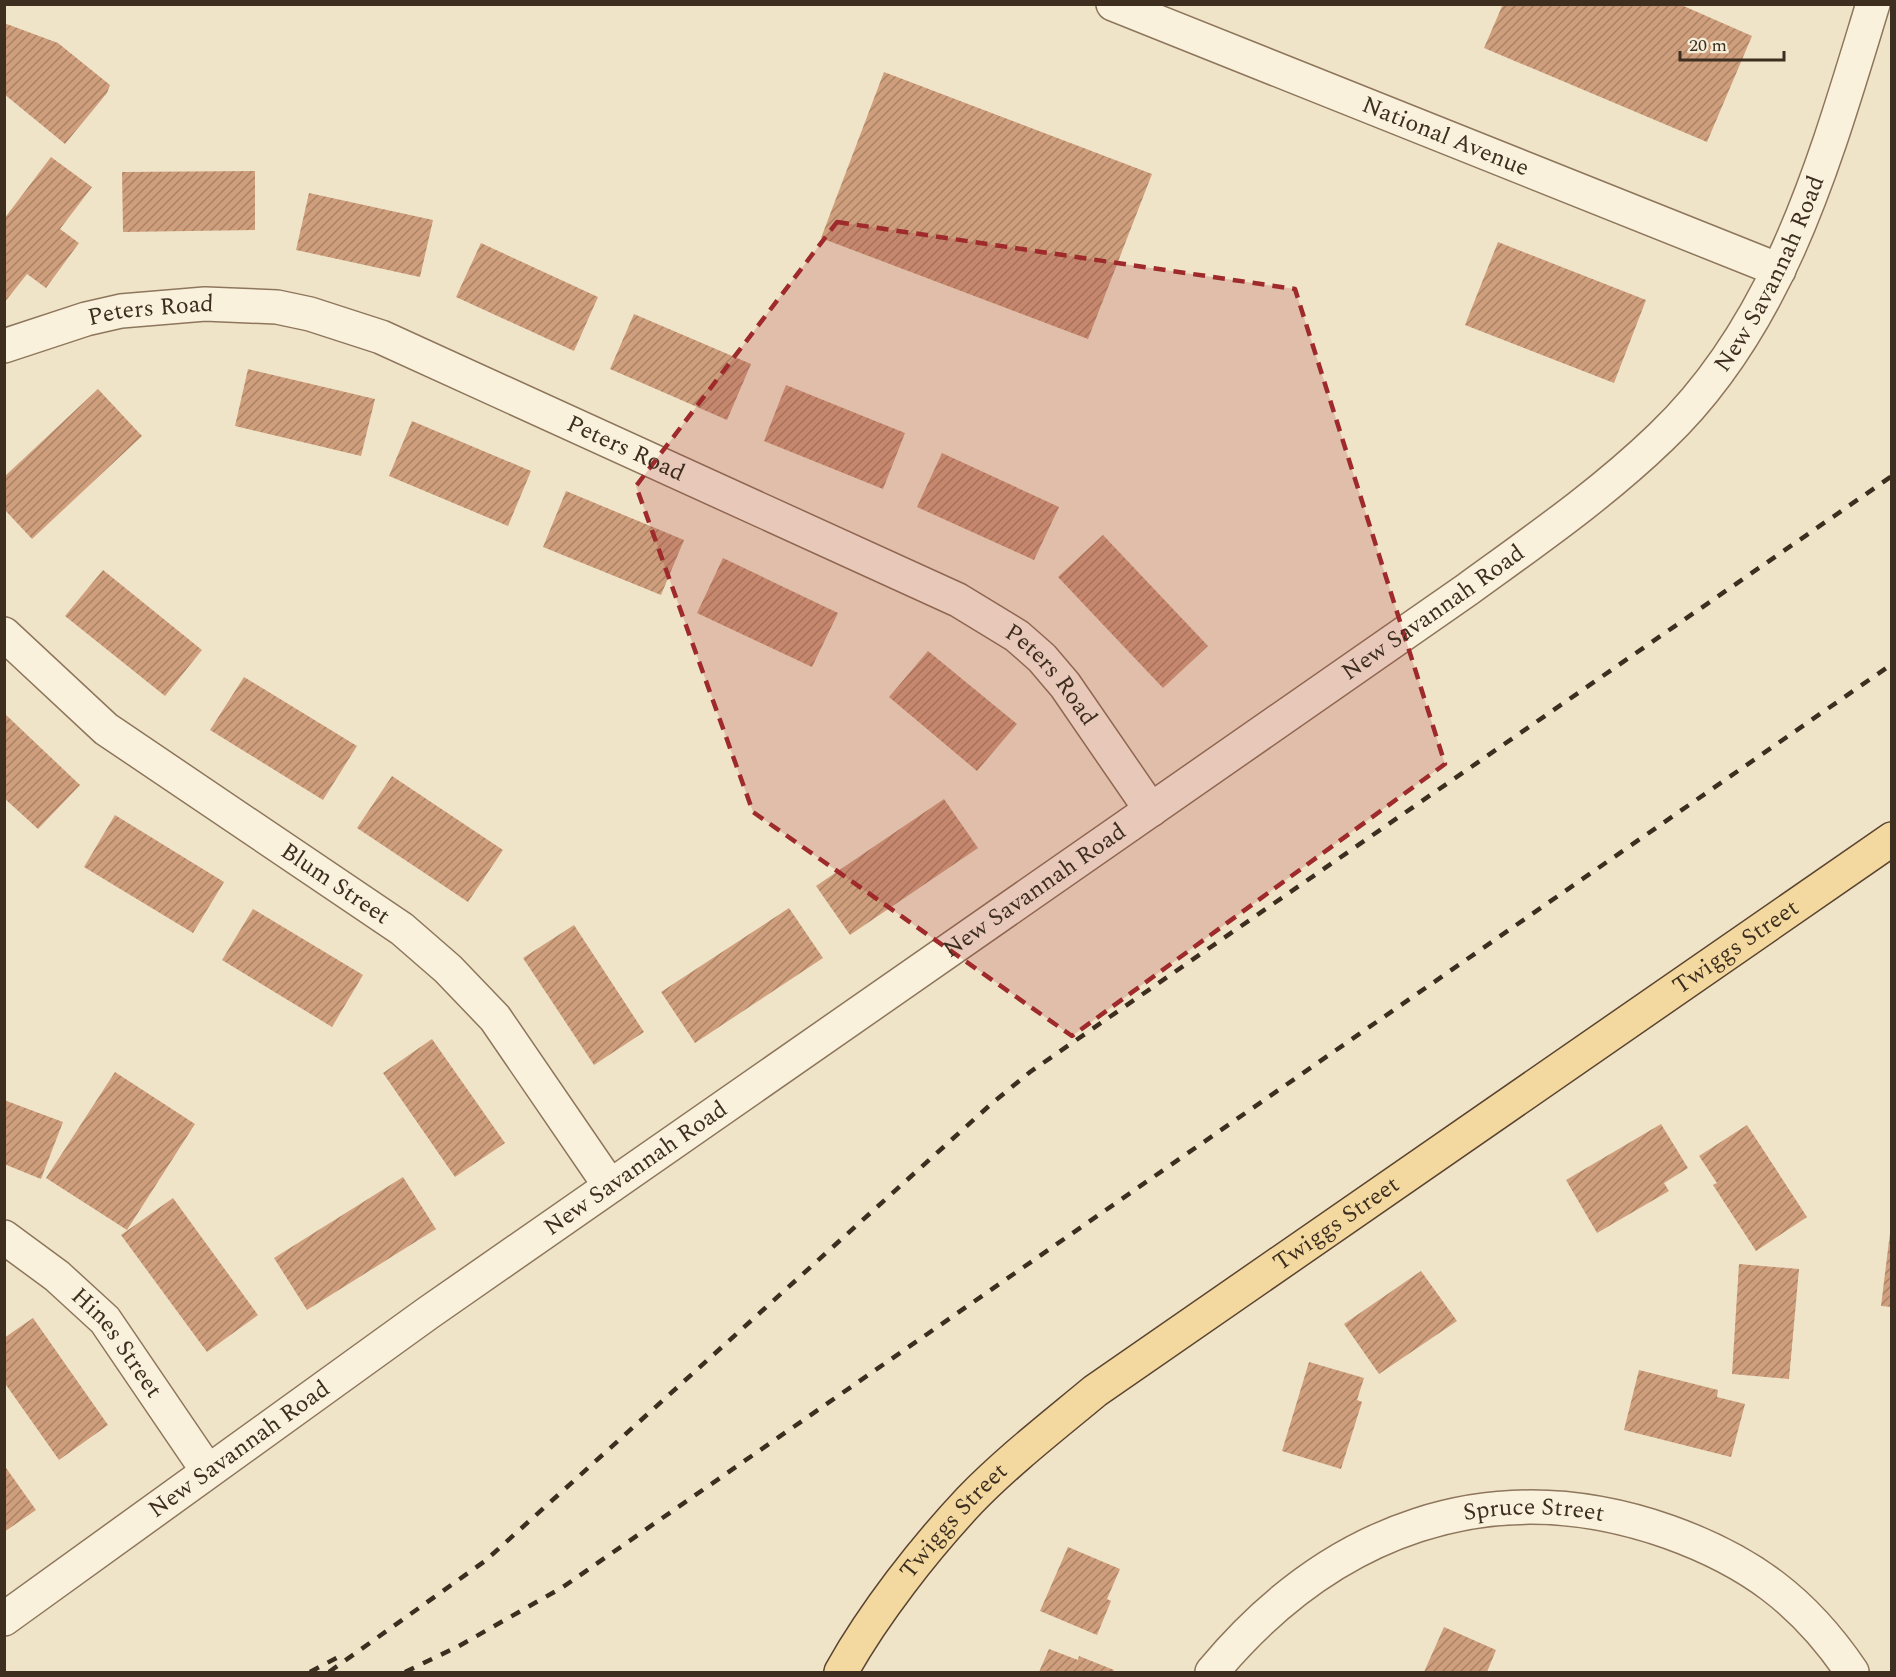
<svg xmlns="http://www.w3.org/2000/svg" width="1896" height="1677" font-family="Spectral,serif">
<defs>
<pattern id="building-hatch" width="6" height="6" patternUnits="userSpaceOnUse" patternTransform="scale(1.5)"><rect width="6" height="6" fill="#cf9f7d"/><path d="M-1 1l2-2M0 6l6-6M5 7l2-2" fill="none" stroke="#a98266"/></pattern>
</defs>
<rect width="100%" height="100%" fill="#f0e4c8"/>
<g fill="url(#building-hatch)">
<path d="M1503,4H1679L1752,36L1707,142L1484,48Z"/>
<path d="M4,23L58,43L110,85L107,93L65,144L4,94Z"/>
<path d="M884,72L1152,174L1088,339L821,238Z"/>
<path d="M51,157L92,187L60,229L79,243L46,288L27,274L4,303V219Z"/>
<path d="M255,171V230L123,232L122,172Z"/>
<path d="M309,193L433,220L420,277L296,250Z"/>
<path d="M1498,242L1646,300L1614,383L1465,325Z"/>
<path d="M481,243L598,297L574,351L456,297Z"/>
<path d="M634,314L751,364L727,420L610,369Z"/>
<path d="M248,369L375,399L361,456L235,426Z"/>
<path d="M786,385L905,433L883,489L764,441Z"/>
<path d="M98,389L142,436L32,539L4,509V477Z"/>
<path d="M412,421L531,471L508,526L389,476Z"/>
<path d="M942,453L1059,507L1034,560L917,507Z"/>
<path d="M566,491L684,540L661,595L543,547Z"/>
<path d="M1103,535L1208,646L1163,688L1058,577Z"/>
<path d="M723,558L838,613L812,667L697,613Z"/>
<path d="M103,570L202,650L165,696L65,616Z"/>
<path d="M928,651L1017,724L977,771L889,697Z"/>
<path d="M244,677L357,746L323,800L210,730Z"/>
<path d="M4,713L80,785L38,829L4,798Z"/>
<path d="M392,776L503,850L468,902L357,828Z"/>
<path d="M944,799L978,848L850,935L816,886Z"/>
<path d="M115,815L224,882L193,933L84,867Z"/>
<path d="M789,908L823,958L695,1043L661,992Z"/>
<path d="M253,909L363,975L332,1027L222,960Z"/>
<path d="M574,925L644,1032L594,1065L523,958Z"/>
<path d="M432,1039L505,1143L455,1177L383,1073Z"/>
<path d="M115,1072L195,1124L127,1230L46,1178Z"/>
<path d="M4,1100L63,1122L41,1179L4,1164Z"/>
<path d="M1661,1124L1688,1168L1664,1183L1669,1191L1597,1233L1566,1180Z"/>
<path d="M1747,1125L1807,1217L1756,1251L1713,1185L1717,1183L1699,1156Z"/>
<path d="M403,1177L436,1229L307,1310L274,1258Z"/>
<path d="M173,1198L258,1315L207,1352L121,1235Z"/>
<path d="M1890,1233L1892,1234V1307L1881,1306Z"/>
<path d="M1739,1264L1799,1269L1789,1379L1732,1374Z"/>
<path d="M1421,1271L1457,1321L1379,1374L1344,1324Z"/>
<path d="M33,1318L108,1425L59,1460L4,1382V1338Z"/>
<path d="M1309,1362L1364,1378L1357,1400L1362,1402L1341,1469L1282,1451Z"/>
<path d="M1639,1370L1718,1390L1717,1397L1745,1404L1731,1457L1624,1430Z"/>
<path d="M4,1465L36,1510L4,1532Z"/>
<path d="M1068,1547L1120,1569L1107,1599L1111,1601L1097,1635L1040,1611Z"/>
<path d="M1444,1627L1496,1650L1487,1672H1424Z"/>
<path d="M1049,1649L1078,1660L1079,1656L1114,1670L1113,1672H1039Z"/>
</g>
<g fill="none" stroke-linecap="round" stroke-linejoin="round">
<g stroke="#8d765c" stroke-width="36">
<g id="minor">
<path id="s1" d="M1113,4L1779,270"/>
<path id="s2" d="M4,346L86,319L121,311L205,304L277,307L310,314L381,337L958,600L1017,636L1042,658L1065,685L1151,810"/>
<path id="s3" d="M4,634L106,729L402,929L448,969L495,1018L610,1186"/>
<path id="s4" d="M4,1237L57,1276L105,1320L207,1470"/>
<path id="s5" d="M4,1619L428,1313L1468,589C1534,541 1602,494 1661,437C1781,323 1826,157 1873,4"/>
<path id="s6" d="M1212,1672C1330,1530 1490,1469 1669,1532C1750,1561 1804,1601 1852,1672"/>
</g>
</g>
<g stroke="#5b4430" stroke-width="36">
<g id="major">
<path id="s7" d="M841,1672C874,1613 924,1549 970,1500C1009,1460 1053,1426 1095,1391L1892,839"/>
</g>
</g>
<use href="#minor" stroke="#faf1dc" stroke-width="33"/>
<use href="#major" stroke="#f3d9a0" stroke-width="33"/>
<g stroke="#3d2e20" stroke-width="4.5" stroke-dasharray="10 10" stroke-linecap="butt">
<path d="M310,1672L342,1655"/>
<path d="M329,1672L485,1561L990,1105L1030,1072L1892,476"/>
<path d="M405,1672L459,1646L563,1587L1892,664"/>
</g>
</g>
<path fill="#9e2a2b" fill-opacity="0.2" stroke="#9e2a2b" stroke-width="4.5" stroke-dasharray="12 8" stroke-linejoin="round" d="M837,222L1295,289L1445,764L1072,1036L753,812L636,486Z"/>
<g text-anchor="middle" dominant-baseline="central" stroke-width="5" stroke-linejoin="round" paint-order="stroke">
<g font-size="24" fill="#3d2e20" stroke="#f7eed8">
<text stroke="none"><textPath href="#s1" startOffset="358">National Avenue</textPath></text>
<text stroke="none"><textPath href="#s5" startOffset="2234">New Savannah Road</textPath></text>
<text stroke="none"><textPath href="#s2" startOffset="152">Peters Road</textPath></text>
<text stroke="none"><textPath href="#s2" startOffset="656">Peters Road</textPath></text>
<text stroke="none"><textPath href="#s5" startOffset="1748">New Savannah Road</textPath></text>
<text stroke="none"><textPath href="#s2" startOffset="1142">Peters Road</textPath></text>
<text stroke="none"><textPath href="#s3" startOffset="416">Blum Street</textPath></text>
<text stroke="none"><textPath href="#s5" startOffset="1262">New Savannah Road</textPath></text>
<text stroke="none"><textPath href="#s7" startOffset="1161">Twiggs Street</textPath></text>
<text stroke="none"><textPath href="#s5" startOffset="776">New Savannah Road</textPath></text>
<text stroke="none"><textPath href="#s7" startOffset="675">Twiggs Street</textPath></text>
<text stroke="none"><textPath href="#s4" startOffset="156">Hines Street</textPath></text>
<text stroke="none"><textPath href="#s5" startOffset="290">New Savannah Road</textPath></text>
<text stroke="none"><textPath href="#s6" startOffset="374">Spruce Street</textPath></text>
<text stroke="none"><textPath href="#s7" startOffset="189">Twiggs Street</textPath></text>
</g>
</g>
<rect width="1896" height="1677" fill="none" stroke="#3d2e20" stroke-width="12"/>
<path d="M1680 51v9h104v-9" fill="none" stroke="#3d2e20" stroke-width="3"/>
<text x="1689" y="51" font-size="18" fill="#3d2e20" stroke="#f7eed8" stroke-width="4.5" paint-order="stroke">20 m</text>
</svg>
